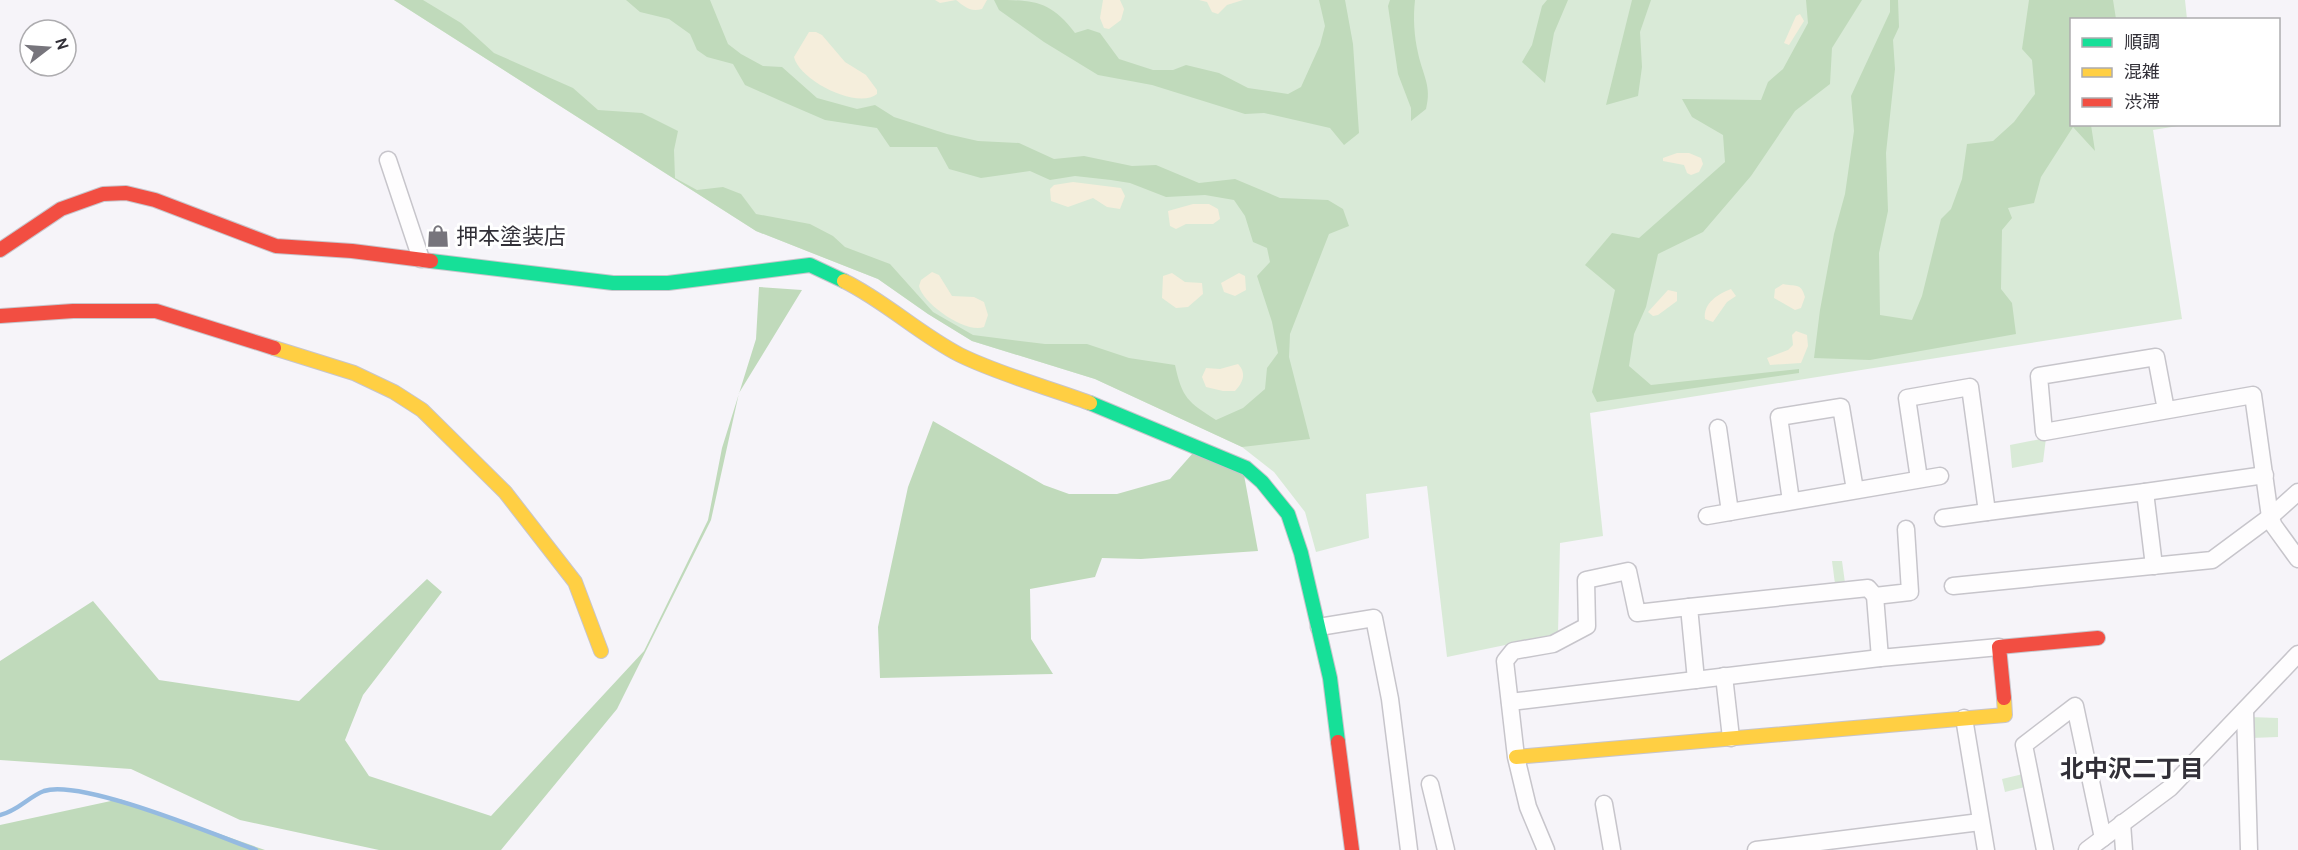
<svg xmlns="http://www.w3.org/2000/svg" width="2298" height="850" font-family="Cabin,'Noto Sans JP',sans-serif">
<rect width="100%" height="100%" fill="#f6f4f9"/>
<g fill="#d9ead7">
<path d="M394,0H2185L2187,19L2072,20V124L2184,125L2153,130L2182,319L1590,413L1603,536L1560,543L1558,634L1447,657L1427,486L1366,494L1369,538L1316,552L1305,512L1274,472L1242,447L1095,379L972,341L928,314L878,279L756,231Z"/>
<path d="M2046,438L2043,462L2012,468L2010,445Z"/>
<path d="M1832,561H1842L1845,583L1835,584Z"/>
<path d="M2250,717L2278,718V737L2251,738Z"/>
<path d="M2023,774L2025,787L2005,792L2002,779Z"/>
</g>
<g fill="#c0dabb">
<path d="M394,0H423L461,23L494,53L573,88L598,110L642,113L678,131L674,150L675,178L697,190L723,187L741,194L756,214L810,224L833,236L845,247L890,264L933,312L973,335L1045,344H1087L1129,358L1175,365C1182,398 1188,402 1216,420L1243,408L1265,389L1267,368L1278,353L1272,322L1257,276L1270,262L1267,248L1253,242L1245,216L1234,200L1205,195L1166,197L1130,183L1111,180L1075,176L1050,180L1030,171L981,178L949,169L937,147H890L877,128L825,120L781,101L745,85L733,64L707,57L697,50L690,34L669,19L640,12L626,0H710L728,44L741,54L763,66L782,67L817,98L857,109L875,105L894,117L947,134L978,141L1019,143L1054,159L1084,156L1132,166L1156,165L1199,183L1235,179L1280,198L1328,200L1343,209L1349,226L1329,234L1290,334L1289,357L1310,439L1242,447L1095,379L972,341L928,314L878,279L756,231Z"/>
<path d="M994,0C1033,0 1050,0 1075,33L1088,29L1100,33L1119,59L1153,70H1173L1186,65L1219,73L1248,88L1288,94L1301,87L1320,45L1325,26L1319,0H1345L1353,44L1359,133L1344,145L1330,128L1264,113L1245,114L1152,85L1098,75L1044,42L999,10Z"/>
<path d="M1390,0H1415C1413,17 1414,36 1418,53C1423,76 1432,86 1426,109L1411,121V108L1398,74L1388,6Z"/>
<path d="M1547,0H1568L1554,33L1545,83L1522,62L1532,45L1542,6Z"/>
<path d="M1632,0H1651L1640,32L1642,67L1638,96L1606,105Z"/>
<path d="M1806,0H1862L1832,48L1830,84L1795,111L1751,176L1703,232L1658,254L1646,307L1634,334L1629,366L1651,385L1799,369V373L1597,402L1592,392L1615,290L1585,265L1612,233L1639,238L1725,162L1723,135L1692,117L1682,99L1761,100L1768,82L1783,69L1808,23Z"/>
<path d="M1890,0H1898L1899,27L1893,40L1895,69L1886,153L1888,211L1879,253L1880,315L1912,320L1922,296L1941,219L1951,209L1962,179L1967,144L1993,141L2014,122L2035,94L2032,60L2022,49L2029,0H2113L2116,19L2072,20V124L2091,125L2095,151L2073,127L2041,177L2034,203L2008,208L2012,218L2002,230L2001,289L2012,303L2016,334L1870,360L1814,358L1820,310L1834,234L1845,194L1854,131L1851,96L1890,12Z"/>
<path d="M759,287L802,290L739,393L711,520L617,709L501,850H379L240,820L131,769L0,760V661L93,601L159,680L299,701L427,579L442,592L363,695L345,740L369,776L491,816L644,651L708,520L722,448L756,339Z"/>
<path d="M933,421L1044,485L1069,494H1117L1170,479L1193,453L1244,475L1258,551L1141,559L1102,558L1095,577L1030,589L1031,639L1053,674L880,678L878,627L908,487Z"/>
<path d="M120,799L265,850H0V825Z"/>
</g>
<g fill="#f5eedc">
<path d="M935,0H987L982,9C970,12 965,7 956,0L940,3Z"/>
<path d="M1103,0H1120L1124,9L1121,20L1109,29L1104,28L1100,18Z"/>
<path d="M1199,0H1243L1227,5L1218,14L1212,12L1207,2Z"/>
<path d="M1800,14L1804,21L1789,45L1784,43L1796,16Z"/>
<path d="M809,32H816L822,35L845,62L866,75L877,90V94C857,110 799,80 794,57Z"/>
<path d="M1677,153H1689L1701,158L1703,164L1699,172L1691,175L1687,173L1684,165L1663,161V158Z"/>
<path d="M1073,182L1121,188L1125,196L1120,209L1107,207L1093,198L1068,207L1051,201L1050,189L1054,185Z"/>
<path d="M1193,204H1209L1218,209L1220,219L1213,224H1186L1176,229L1170,226L1168,211Z"/>
<path d="M932,272L939,275L952,296L974,297L984,302L988,315L984,327C966,334 923,304 919,286L921,280Z"/>
<path d="M1172,273L1185,282L1202,283L1203,294L1188,307L1176,308L1162,298L1163,276Z"/>
<path d="M1239,273L1245,276L1246,290L1235,296L1224,292L1221,283Z"/>
<path d="M1783,284C1795,287 1801,282 1805,297L1801,308L1795,310L1774,298L1775,289Z"/>
<path d="M1731,289L1736,296L1727,302L1713,322L1705,319C1703,303 1718,294 1731,289Z"/>
<path d="M1668,290L1677,292V301L1658,315L1653,316L1648,312Z"/>
<path d="M1796,331L1807,335L1808,346L1801,363L1770,365L1767,358L1788,350L1793,345L1792,335Z"/>
<path d="M1238,364C1247,373 1243,383 1235,391H1223L1206,387L1202,377L1206,368L1220,369Z"/>
</g>
<g fill="none" stroke-linecap="round" stroke-linejoin="round">
<path stroke="#95bae1" stroke-width="4.5" d="M0,815C18,811 28,797 44,791C82,779 215,835 256,850"/>
<g stroke="#c7c5cb" stroke-width="19">
<g id="street">
<path d="M388,160L421,259"/>
<path d="M2166,410L2156,357L2039,376L2044,432L2253,395L2270,517L2274,526L2298,559"/>
<path d="M1718,428L1730,512"/>
<path d="M1919,479L1907,398L1970,387L1987,512L2145,492L2154,566"/>
<path d="M2145,492L2265,475"/>
<path d="M1791,501L1779,417L1841,407L1855,490"/>
<path d="M1707,516L1940,476"/>
<path d="M1943,518L1987,512"/>
<path d="M1953,586L2212,560L2270,517L2298,492"/>
<path d="M1875,596L1910,592L1906,529"/>
<path d="M1319,627L1374,618L1390,699L1409,850"/>
<path d="M1724,676L1731,738"/>
<path d="M1696,680L1689,607L1868,588L1875,596L1880,658L1999,647"/>
<path d="M1510,702L1880,658"/>
<path d="M2245,710L2249,850"/>
<path d="M1964,718L1986,850"/>
<path d="M1430,784L1446,850"/>
<path d="M1604,804L1612,850"/>
<path d="M2122,823L2124,850"/>
<path d="M1546,850L1528,807L1516,757L1505,661L1513,651L1553,644L1587,626L1586,580L1628,571L1637,613L1689,607"/>
<path d="M1756,850L1980,822"/>
<path d="M2045,850L2024,745L2075,706L2103,838"/>
<path d="M2087,850L2170,788L2298,654"/>
</g>
</g>
<g stroke="#c7c5cb" stroke-width="16">
<g id="fast">
<path d="M431,261L613,283H668L810,265L844,281"/>
<path d="M1090,403L1246,468L1262,482L1288,514L1301,553L1330,678L1338,742"/>
</g>
</g>
<g stroke="#c7c5cb" stroke-width="16">
<g id="slow">
<path d="M844,281C885,301 919,334 960,355C1001,375 1047,387 1090,403"/>
<path d="M274,348L354,373L394,392L422,410L505,492L575,582L601,651"/>
<path d="M1516,757L2005,715L2004,698"/>
</g>
</g>
<g stroke="#c7c5cb" stroke-width="16">
<g id="jam">
<path d="M0,250L61,209L103,194L126,193L155,200L276,246L352,251L431,261"/>
<path d="M0,316L73,311H156L274,348"/>
<path d="M2004,698L1999,647L2098,638"/>
<path d="M1338,742L1352,850"/>
</g>
</g>
<use href="#street" stroke="#fefdfe" stroke-width="16"/>
<use href="#fast" stroke="#16e098" stroke-width="14"/>
<use href="#slow" stroke="#ffcf43" stroke-width="14"/>
<use href="#jam" stroke="#f24e42" stroke-width="14"/>
</g>
<defs>
<g id="shop-bare" transform="scale(1.8)"><path d="M-5-2.5h2.3a2.7 3.5 0 0 1 5.4 0H5L5.5 6h-11ZM-1.5-2.5h3a1.5 2.3 0 0 0-3 0Z" fill="#77757c" stroke="#fff" stroke-width="2.5" paint-order="stroke"/></g>
</defs>
<g fill-rule="evenodd">
<use href="#shop-bare" x="438" y="236"/>
</g>
<g text-anchor="middle" dominant-baseline="central" stroke-width="6" stroke-linejoin="round" paint-order="stroke">
<g font-size="22" fill="#323038" stroke="#fff" text-anchor="start">
<text x="456" y="236">押本塗装店</text>
</g>
<g font-size="24" font-weight="bold" fill="#323038" stroke="#fff">
<text x="2132" y="768">北中沢二丁目</text>
</g>
</g>
<rect x="2070" y="18" width="210" height="108" fill="#ffffff" stroke="#adacaf" stroke-width="1.5"/>
<rect x="2082" y="38" width="30" height="9" fill="#16e098" stroke="#adacaf" stroke-width="1.5"/>
<text x="2124" y="48" font-size="18" fill="#323038">順調</text>
<rect x="2082" y="68" width="30" height="9" fill="#ffcf43" stroke="#adacaf" stroke-width="1.5"/>
<text x="2124" y="78" font-size="18" fill="#323038">混雑</text>
<rect x="2082" y="98" width="30" height="9" fill="#f24e42" stroke="#adacaf" stroke-width="1.5"/>
<text x="2124" y="108" font-size="18" fill="#323038">渋滞</text>
<g transform="translate(48 48) rotate(73)"><circle r="28" fill="#ffffff" stroke="#adacaf" stroke-width="1.5"/>
<path d="M0-4.5L10 22L0 15L-10 22Z" fill="#77757c"/>
<text y="-9" font-size="16" font-weight="bold" text-anchor="middle" fill="#323038">N</text>
</g>
</svg>
